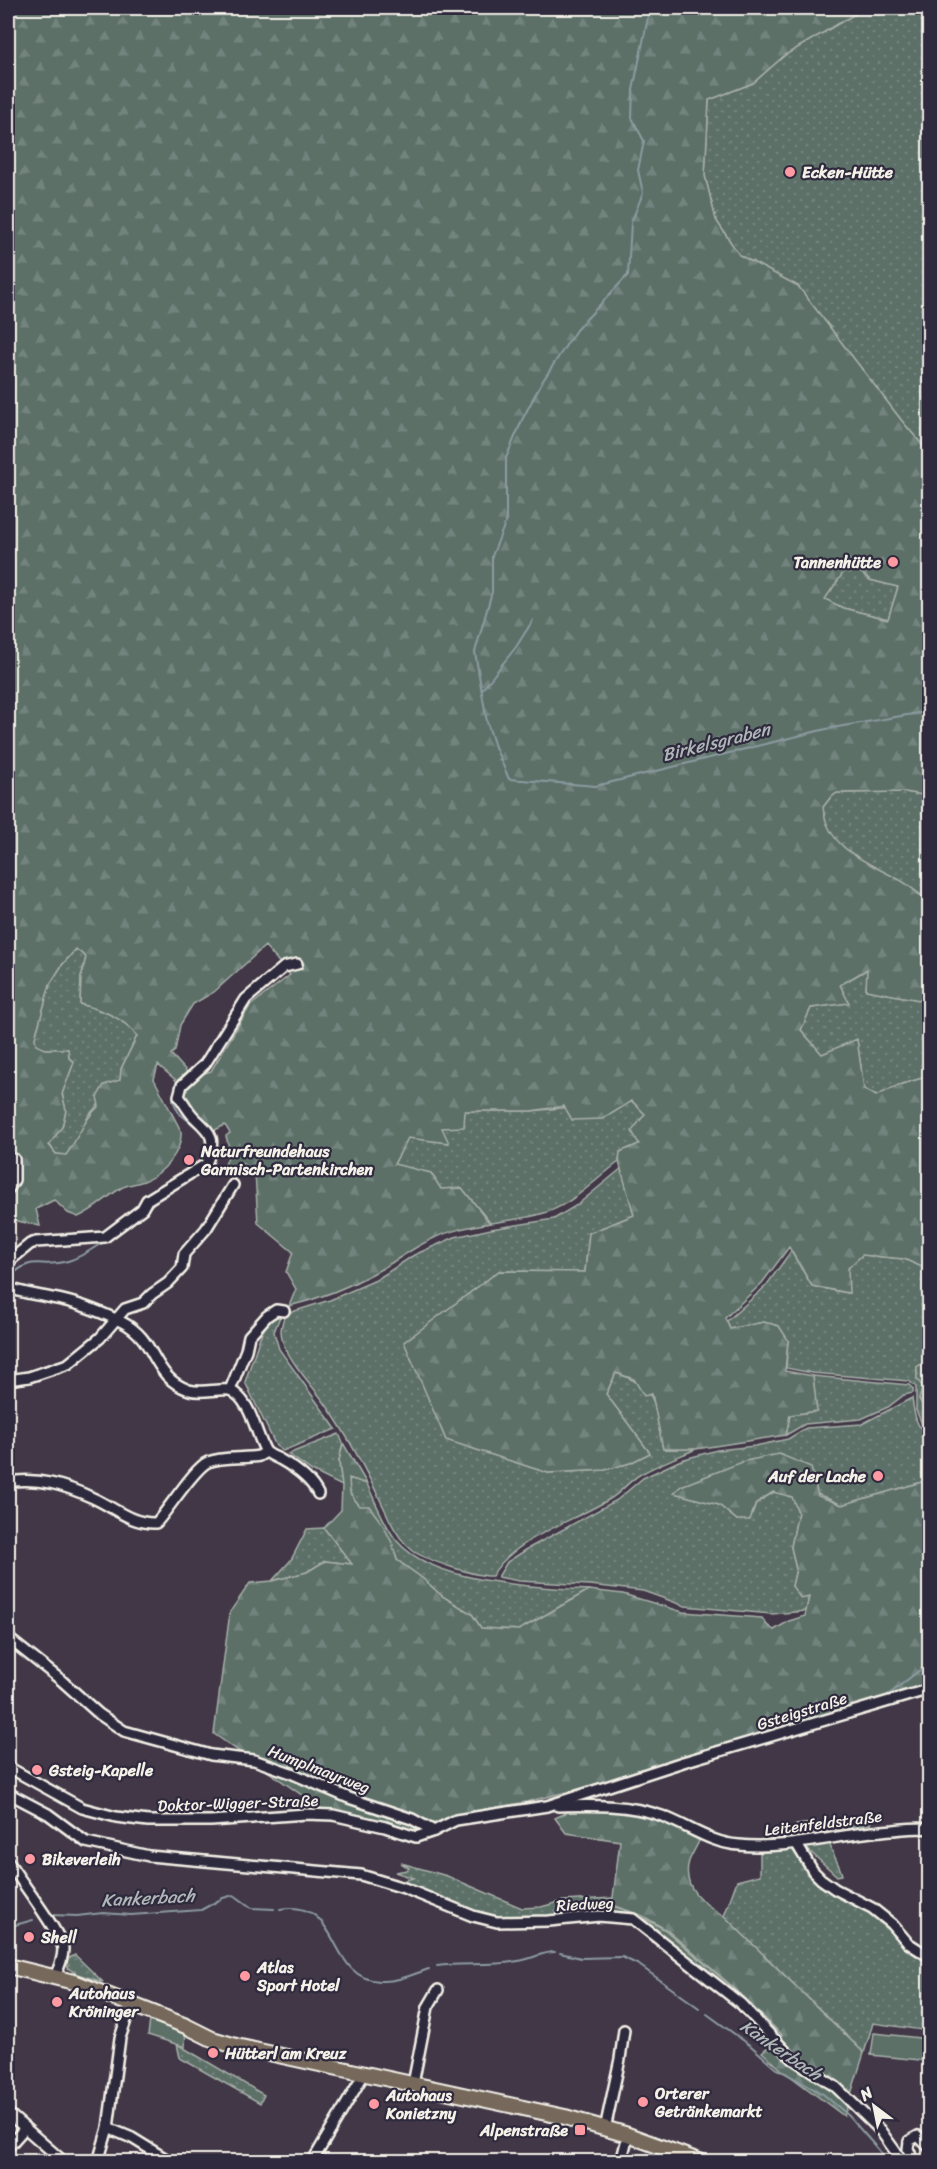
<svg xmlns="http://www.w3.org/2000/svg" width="937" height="2169" font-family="Sriracha,sans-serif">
<defs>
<pattern id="grass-dots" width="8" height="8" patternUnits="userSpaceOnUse" patternTransform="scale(1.5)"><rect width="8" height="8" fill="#5b6f68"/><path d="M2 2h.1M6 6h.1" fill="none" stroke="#73847e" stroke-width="1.8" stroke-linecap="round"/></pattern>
<pattern id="forest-firs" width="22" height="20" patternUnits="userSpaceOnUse" patternTransform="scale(1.5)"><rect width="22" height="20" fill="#5b6f68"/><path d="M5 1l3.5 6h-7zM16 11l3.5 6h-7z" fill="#73847e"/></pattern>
</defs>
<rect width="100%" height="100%" fill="#413747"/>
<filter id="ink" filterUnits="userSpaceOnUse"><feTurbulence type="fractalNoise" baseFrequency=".0167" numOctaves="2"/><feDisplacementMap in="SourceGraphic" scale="12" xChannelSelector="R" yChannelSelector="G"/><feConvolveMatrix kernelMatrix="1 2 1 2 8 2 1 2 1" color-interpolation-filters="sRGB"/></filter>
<g filter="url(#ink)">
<g fill="url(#grass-dots)" stroke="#a8b0a8" stroke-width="1.5">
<path d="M865,8H929V453L902,421L798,286L739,255L716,220L705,176L709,100L753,83L785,55Z"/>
<path d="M850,563L870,580L898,587L888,619L843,608L824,599Z"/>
<path d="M905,792L929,796V903L920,894C892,878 834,853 824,821C823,817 823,811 823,807L830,798L837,793Z"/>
<path d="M76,949L86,957L81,978L80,1004C102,1010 123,1017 137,1036L121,1069L120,1081L89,1115L76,1143L66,1155L56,1154L49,1144L62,1127L66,1110L62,1094L74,1062L69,1058L68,1049H45L36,1045L35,1038L50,984L62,965Z"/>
<path d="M868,969L866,990L925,1001L929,999V1076L899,1085L877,1096L864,1089L857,1040L822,1055L801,1030L811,1008L848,1003L840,985Z"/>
<path d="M632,1101L645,1114L639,1144L620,1152L619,1162C597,1178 576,1201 550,1211C532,1218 510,1220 490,1223L462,1188L441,1189L394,1164L408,1138L448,1142L441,1128L465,1111H531Z"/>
<path d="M622,1168L634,1215L589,1233L585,1272L499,1271L405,1342L446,1440L548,1473L605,1470L630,1463L650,1453L606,1394L616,1373C661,1388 655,1408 663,1449H696C678,1457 659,1464 641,1474C630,1480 623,1490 613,1497C576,1521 514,1537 492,1576C477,1577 426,1560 413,1551C400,1541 391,1524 385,1510C368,1474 351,1441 329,1409C315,1388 294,1368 284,1345C279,1333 281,1326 285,1314L330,1300L376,1280L414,1255L455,1237L491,1229L554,1219L577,1205Z"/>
<path d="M791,1251L812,1286L848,1293V1268L862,1255L905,1259L929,1270V1359L917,1367V1379L924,1387L919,1399L929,1416V1433L922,1424L916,1410V1387L909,1381L812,1373L786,1368L788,1340L764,1322L730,1329L727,1321L766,1286Z"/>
<path d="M281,1314L274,1332L279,1349L336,1429L283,1451L276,1446L245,1382L260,1337L271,1316Z"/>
<path d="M813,1376L909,1385L913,1389V1393L904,1395L888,1407L861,1419L805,1424L786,1435L790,1415L816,1411Z"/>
<path d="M912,1398C914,1411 915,1428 929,1436V1480L842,1505L745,1461L675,1493L719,1505L737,1520L756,1503L774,1492L792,1496L798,1512L791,1547L796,1569L792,1586L809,1597L806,1611L772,1614L685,1606L643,1591L590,1585L519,1581L498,1577L507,1562L529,1548L617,1500L643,1478L681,1460L717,1450L755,1446L788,1439L806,1428L862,1424Z"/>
<path d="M339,1434L343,1443L339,1461L342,1486L312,1471L288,1454Z"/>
<path d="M349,1478L367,1484C376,1503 384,1525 397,1541C433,1584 536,1587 589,1590L519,1630L481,1628L472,1614L442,1596L422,1578L397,1560L392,1543L349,1493Z"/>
<path d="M324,1528L352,1564L325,1561L307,1572L272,1581L291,1560L307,1529Z"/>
<path d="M870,1816L871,1824L798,1835L796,1825Z"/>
<path d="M829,1840C831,1854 839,1862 842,1875L837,1876L806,1848L804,1845Z"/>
<path d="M792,1848L806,1869L818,1881L872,1912L891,1929L910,1951L929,1963V2031L873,2023L864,2053L724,1916L737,1881L760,1875V1853Z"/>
<path d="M401,1863L447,1876L522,1908L541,1907L563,1901L612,1898V1906L634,1913L664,1929L745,1998L782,2035L778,2038L635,1916L526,1920L487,1917L395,1883L413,1878L395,1872L407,1870L409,1868Z"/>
<path d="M75,1955L103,1982L77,1974L68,1968L66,1960Z"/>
<path d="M177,2044L264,2095L260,2103L180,2058Z"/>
</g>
<g fill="url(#forest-firs)" stroke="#a8b0a8" stroke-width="1.5" fill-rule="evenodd">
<path d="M8,8H865L785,55L753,83L709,100L705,176L716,220L739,255L798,286L902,421L929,453V796L905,792L837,793L830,798L823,807C827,849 867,862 900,880C911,886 920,895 929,903V999L925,1001L866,990L867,969L840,985L849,1003L811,1008L801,1030L822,1054L857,1039L864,1089L876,1096L899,1085L929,1076V1270L904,1259L862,1255L848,1268L849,1293L812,1286L789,1247L762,1283L725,1318L730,1329L764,1322L779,1326L788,1340L785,1371L813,1376L817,1411L790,1415L786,1435L696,1449H663L652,1394L644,1396L634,1379L616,1373L606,1394L650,1453L630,1463L605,1470L548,1473L446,1440L404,1342L499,1271L585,1272L589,1233L634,1215L619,1162L620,1152L639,1144L632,1131L645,1114L632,1101L603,1119L572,1120L564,1106L531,1111H465L464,1127L442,1128L449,1143L408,1138L394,1164L431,1173L441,1189L462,1188L490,1223C470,1227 450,1230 432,1239C412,1248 395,1262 376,1272C349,1287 318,1299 289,1306L296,1289L286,1272L293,1252L258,1223L255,1172L241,1163L236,1169L228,1170L225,1165L230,1151L226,1136L230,1133L225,1125L213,1131L212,1129L205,1126L179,1096L182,1085L198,1075L211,1071L250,1006L290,975L265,946L214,992L193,1004L180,1025L175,1051L171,1054L189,1074L177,1081L158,1065L154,1079L181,1131C183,1151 163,1174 144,1181C136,1184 128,1184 121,1188C105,1198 95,1210 78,1217L68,1213L54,1200L36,1209L40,1226L8,1219V1190L14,1159H8ZM850,563L870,580L898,587L888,619L843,608L825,599ZM76,949L86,957L81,978L80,1004C102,1010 123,1017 137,1036L121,1069L120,1080L104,1085L97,1097L99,1106C84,1119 78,1139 66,1155L56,1154L49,1145L62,1127L66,1110L62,1094L74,1062L69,1058L68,1049H45L36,1045L35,1038L50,984L62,965Z"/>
<path d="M929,1359V1416L919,1399L923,1387L917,1379V1367Z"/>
<path d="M343,1443L367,1484L349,1478L350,1493L359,1506H369L383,1525L392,1543L397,1560L422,1578L442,1596L472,1614L481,1628L519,1630L589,1590L623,1594L683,1612L762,1618L767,1625L774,1630L789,1621L805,1616L809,1597L801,1599L792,1586L796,1569L791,1547L798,1512L792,1497L773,1492L756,1503L750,1520H737L719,1505L674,1493L681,1486L745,1461L779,1454L811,1467L818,1496L842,1505L929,1480V1686L591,1786L526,1802L453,1815L422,1829L412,1830L349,1813L322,1809L214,1734L230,1612L250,1583L272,1581L307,1572L325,1561L352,1564L324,1528L341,1510L342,1486L339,1461Z"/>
<path d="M595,1809C636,1811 664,1820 700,1839C697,1846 692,1854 689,1861C681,1888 704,1904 724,1916L864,2053L844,2116L782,2070L762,2052L782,2035L733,1987L667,1930L643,1916L612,1905L620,1841L566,1833L555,1818L572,1810Z"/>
</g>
<g fill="#5b6f68" stroke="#a8b0a8" stroke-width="1.5">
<path d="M151,2013L186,2028L185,2047L148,2035Z"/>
<path d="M874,2033L929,2039V2061L871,2055Z"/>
</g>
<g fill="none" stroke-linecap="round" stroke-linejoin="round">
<g stroke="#8d9ba0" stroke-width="2">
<path d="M650,8L633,90L632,118L644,141L638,170L643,193L631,223L628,275L576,330L542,382L523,418L506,458V521L492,556V592L475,652L487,722L495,747L509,779L596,786L826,729L930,711"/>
<path d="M482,690L516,647L533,620"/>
<path d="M184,1077L177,1081L173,1101L179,1113L203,1133L208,1146"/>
<path d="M8,1279C34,1252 39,1270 68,1261C78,1258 88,1252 97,1246C123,1231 137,1224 156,1200"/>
<path d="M883,1699L930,1662"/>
<path d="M573,1792L619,1778"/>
<path d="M280,1909C343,1898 326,1979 380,1981C397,1982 414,1974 429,1969"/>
<path d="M52,1915L77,1916L103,1913L131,1915L201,1910L223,1898L234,1895L252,1908L274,1909"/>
<path d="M8,1927L33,1920"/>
<path d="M560,1953L581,1958L622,1957L639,1965L699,2008"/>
<path d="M437,1966C464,1963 491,1966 518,1961C532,1959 542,1952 555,1952"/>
<path d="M707,2014L751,2046L776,2068L823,2094L848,2115L889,2162"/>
</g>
<g stroke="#f4f1e8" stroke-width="14">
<g id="street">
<path d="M8,1190L14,1180V1159"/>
<path d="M8,1262L30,1244L36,1242L105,1237L142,1209L147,1200L206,1164C217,1138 212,1134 194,1117C188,1111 184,1103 179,1096L182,1085L205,1064L246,999L284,967L297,964"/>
<path d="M8,1287C22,1294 36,1294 52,1298C76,1302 101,1312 122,1322C158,1340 151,1377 189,1390C203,1394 217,1388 230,1390L246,1350L249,1336L267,1316L276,1310L284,1311"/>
<path d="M8,1380L29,1377L68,1364L100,1338L125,1309L143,1303L152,1294L168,1283L182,1268L184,1254L206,1229L233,1185"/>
<path d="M230,1390C251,1400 255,1432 265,1450C268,1455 276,1457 281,1460C295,1468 311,1479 318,1494"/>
<path d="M8,1482C38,1477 65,1485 93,1498C115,1508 131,1524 156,1523C169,1509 194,1468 208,1462C223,1456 243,1459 259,1456L266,1452"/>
<path d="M8,1638L61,1680L99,1714L124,1731L211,1755L254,1760L291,1773L349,1798L412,1819L434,1831"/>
<path d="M8,1767L82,1808L116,1817L148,1821H211L306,1814L333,1815L385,1827L416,1837L434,1831L456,1820L547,1806L683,1762L930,1689"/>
<path d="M8,1793L48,1814L86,1842L149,1856L361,1875L404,1888L473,1916L497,1922L549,1921L599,1916L633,1919L741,2004L793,2059L836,2087L880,2130L903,2162"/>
<path d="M558,1806C592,1805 629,1804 662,1816C689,1826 710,1843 739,1845C790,1850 842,1833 893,1830C905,1829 917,1827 930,1829"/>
<path d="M796,1843L813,1871L821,1879L835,1889L872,1908L892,1924L908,1943L930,1957"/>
<path d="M8,1861C18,1878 62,1934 63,1949C63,1959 59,1968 55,1976"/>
<path d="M413,2084L428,2007L438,1990"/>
<path d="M8,2113L64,2162"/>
<path d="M108,2128L132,2138L171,2162"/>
<path d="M605,2129L620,2059L624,2030"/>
<path d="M8,2147L25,2128"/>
<path d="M98,2162L108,2128L120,2038L131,2005"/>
<path d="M312,2162L364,2074"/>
<path d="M621,2162L628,2135"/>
<path d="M914,2162L908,2149L909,2141L918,2136L930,2148"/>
</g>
</g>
<g stroke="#f4f1e8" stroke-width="18">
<path id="primary" d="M8,1966L74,1982L186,2026L212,2039L236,2046L565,2117L628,2135L702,2162"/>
</g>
<use href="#street" stroke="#2f2a3d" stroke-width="9"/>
<use href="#primary" stroke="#76695c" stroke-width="14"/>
</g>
</g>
<g fill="#ff9aa2" stroke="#2f2a3d" stroke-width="2">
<circle cx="790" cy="172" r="6"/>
<circle cx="893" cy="562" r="6"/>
<circle cx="189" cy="1160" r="6"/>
<circle cx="878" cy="1476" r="6"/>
<circle cx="37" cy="1770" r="6"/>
<circle cx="30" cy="1859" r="6"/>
<circle cx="29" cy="1937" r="6"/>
<circle cx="245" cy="1976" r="6"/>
<circle cx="57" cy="2002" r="6"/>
<circle cx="213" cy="2053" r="6"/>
<circle cx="643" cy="2102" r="6"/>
<circle cx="374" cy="2104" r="6"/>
<rect x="574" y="2124" width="12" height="12" rx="3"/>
</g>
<g text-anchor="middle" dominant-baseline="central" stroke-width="4.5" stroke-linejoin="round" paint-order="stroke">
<g font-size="16" font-weight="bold" fill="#f4f1e8" stroke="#2f2a3d" text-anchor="start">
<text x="802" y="172">Ecken-Hütte</text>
<text x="881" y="562" text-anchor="end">Tannenhütte</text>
<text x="201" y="1151">Naturfreundehaus<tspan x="201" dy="18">Garmisch-Partenkirchen</tspan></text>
<text x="866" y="1476" text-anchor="end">Auf der Lache</text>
<text x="49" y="1770">Gsteig-Kapelle</text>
<text x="42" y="1859">Bikeverleih</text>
<text x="41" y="1937">Shell</text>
<text x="257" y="1967">Atlas<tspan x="257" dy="18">Sport Hotel</tspan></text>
<text x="69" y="1993">Autohaus<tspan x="69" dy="18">Kröninger</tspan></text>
<text x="225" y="2053">Hütterl am Kreuz</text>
<text x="655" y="2093">Orterer<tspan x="655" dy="18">Getränkemarkt</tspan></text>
<text x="386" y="2095">Autohaus<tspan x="386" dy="18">Konietzny</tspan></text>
<text x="568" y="2130" text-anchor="end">Alpenstraße</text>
</g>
<g font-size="16" fill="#f4f1e8" stroke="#2f2a3d">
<text transform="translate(802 1711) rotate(-17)">Gsteigstraße</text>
<text transform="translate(319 1769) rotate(21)">Humplmayrweg</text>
<text transform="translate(238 1803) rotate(-2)">Doktor-Wigger-Straße</text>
<text transform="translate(823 1823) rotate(-7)">Leitenfeldstraße</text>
<text transform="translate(585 1904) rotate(-3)">Riedweg</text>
</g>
<g font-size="18" font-style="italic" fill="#afb7b8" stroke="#2f2a3d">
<text transform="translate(716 742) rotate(-14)">Birkelsgraben</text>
<text transform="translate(148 1898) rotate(-3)">Kankerbach</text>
<text transform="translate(781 2050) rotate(34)">Kankerbach</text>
</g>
</g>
<rect width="937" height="2169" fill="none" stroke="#2f2a3d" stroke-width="30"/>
<rect x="15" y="15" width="907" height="2139" fill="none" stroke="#f4f1e8" stroke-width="2" filter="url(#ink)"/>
<g transform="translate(874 2106) rotate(328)" stroke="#2f2a3d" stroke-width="4.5" paint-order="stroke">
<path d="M0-4.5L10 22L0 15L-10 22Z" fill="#f4f1e8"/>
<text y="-9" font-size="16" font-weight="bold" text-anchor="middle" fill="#f4f1e8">N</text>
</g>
</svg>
